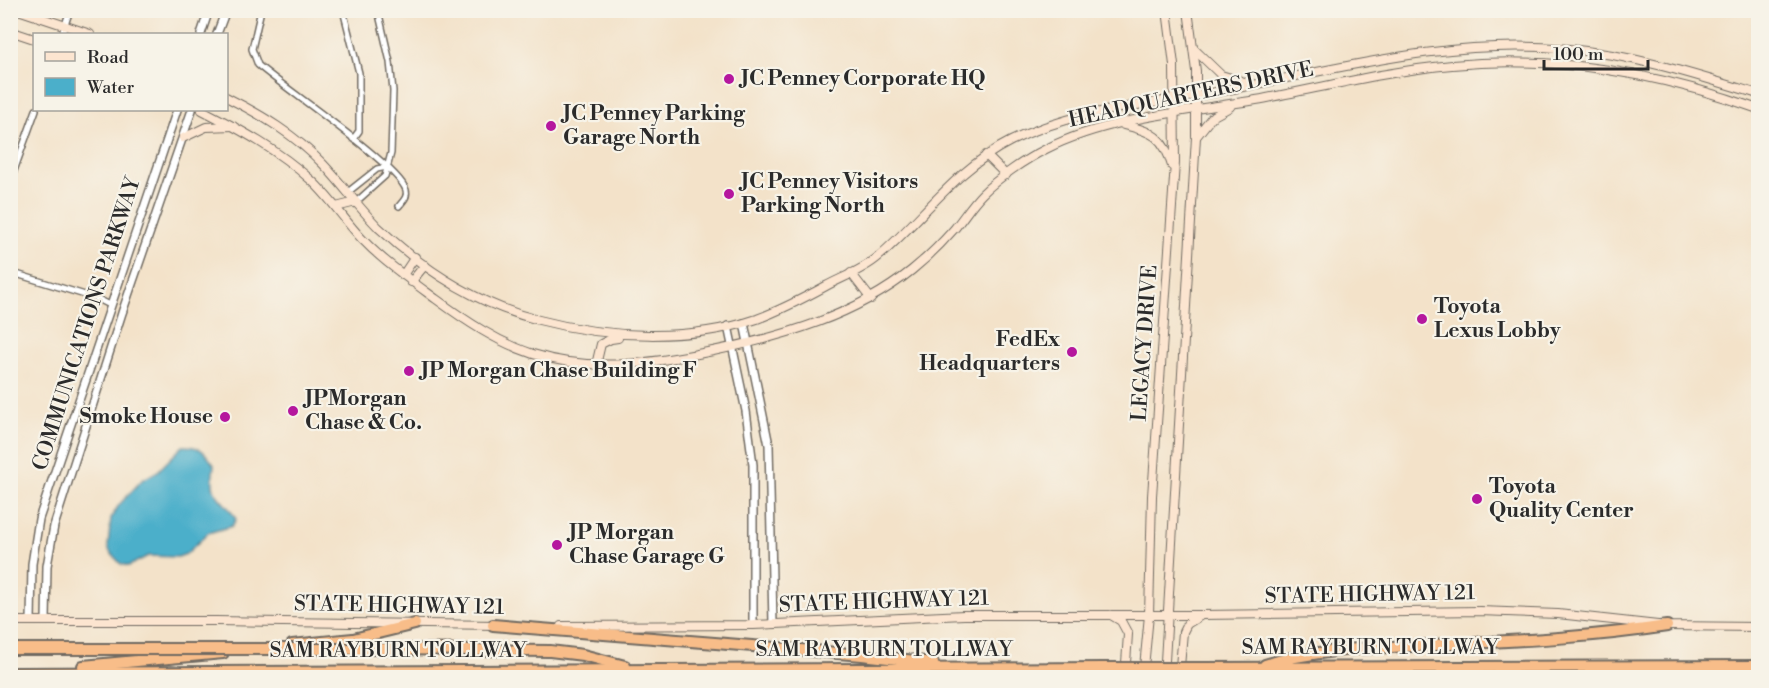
<svg xmlns="http://www.w3.org/2000/svg" width="1769" height="688" font-family="'Libre Bodoni',serif">
<rect width="100%" height="100%" fill="#f7f3e8"/>
<filter id="ink" filterUnits="userSpaceOnUse"><feTurbulence type="fractalNoise" baseFrequency=".0167" numOctaves="2"/><feDisplacementMap in="SourceGraphic" scale="12" xChannelSelector="R" yChannelSelector="G"/><feConvolveMatrix kernelMatrix="1 2 1 2 8 2 1 2 1" color-interpolation-filters="sRGB"/></filter>
<filter id="wash" filterUnits="userSpaceOnUse"><feTurbulence type="fractalNoise" baseFrequency=".008" numOctaves="4" result="noise"/><feDisplacementMap in="SourceGraphic" scale="24" xChannelSelector="R" yChannelSelector="G"/><feGaussianBlur stdDeviation="1.35" result="paint"/><feColorMatrix in="noise" values="0 0 0 0 0 0 0 0 0 0 0 0 0 0 0 0 0 1.4 0 .05"/><feComposite in="paint" operator="in"/></filter>
<g filter="url(#wash)">
<rect width="100%" height="100%" fill="#f3e2c9"/>
<path fill="#4bafca" stroke="#3b6d7a" stroke-width="1.5" d="M183,446C201,446 204,451 214,465C208,500 222,494 236,519L232,526L208,533L186,554L178,557L148,556L129,566L121,564L110,552L108,546L111,518L119,505L142,480L158,471Z"/>
</g>
<g filter="url(#ink)">
<g fill="none" stroke-linecap="round" stroke-linejoin="round">
<g stroke="#716b62" stroke-width="8">
<g id="minor">
<path d="M261,10L252,49L258,65C284,88 398,165 406,190C408,197 403,201 399,206"/>
<path d="M343,10L359,73V131L353,139"/>
<path d="M62,34L70,10"/>
<path d="M10,182L36,110"/>
<path d="M348,192L377,169L387,167"/>
<path d="M356,202L385,176L391,153L393,91L390,62L378,10"/>
<path d="M10,272L98,299L110,305"/>
</g>
</g>
<g stroke="#716b62" stroke-width="10">
<g id="tertiary">
<path d="M201,34L209,10"/>
<path d="M217,34L226,10"/>
<path d="M744,323L769,445L773,624"/>
<path d="M728,326L746,411L753,465V625"/>
<path d="M31,621L32,564L39,519L177,110"/>
<path d="M46,621L47,566L54,526L122,313L192,110"/>
</g>
</g>
<g stroke="#716b62" stroke-width="10">
<g id="secondary">
<path d="M18,10L90,34"/>
<path d="M10,31L34,39"/>
<path d="M1194,49L1221,75L1248,83"/>
<path d="M226,97C262,115 295,135 323,164C343,185 359,208 379,228C424,270 479,305 539,320C607,338 690,342 757,319C781,310 804,298 826,286C843,277 863,270 878,257C923,218 957,168 1011,141C1076,109 1147,105 1217,92C1334,70 1449,37 1569,49C1634,55 1696,75 1758,94"/>
<path d="M202,110C241,130 278,150 311,180C330,197 344,220 362,239C384,262 410,280 436,299C466,321 497,342 533,354C593,373 653,363 713,351C784,336 855,316 912,270C928,257 942,243 955,228C964,217 972,204 982,194C998,178 1026,159 1046,149C1107,118 1189,111 1256,100C1321,88 1386,71 1452,65C1556,55 1661,74 1758,109"/>
<path d="M1124,125C1152,131 1164,137 1172,166"/>
<path d="M1196,137L1212,117L1230,107"/>
<path d="M183,138L206,127L233,126"/>
<path d="M986,155L1006,175"/>
<path d="M336,207L356,202"/>
<path d="M851,273L871,299"/>
<path d="M403,275L415,257"/>
<path d="M411,282L425,265"/>
<path d="M596,365L601,344L611,339L618,338"/>
<path d="M1111,615L1121,621L1128,634L1125,678"/>
<path d="M10,621H216L498,625"/>
<path d="M561,626L753,625L964,615H1202L1480,611L1558,614L1667,626L1758,627"/>
<path d="M1143,678L1149,615L1152,496L1175,163L1174,65L1167,10"/>
<path d="M1164,678L1196,137V71L1188,10"/>
<path d="M1179,678L1183,632L1187,624L1200,616"/>
</g>
</g>
<g stroke="#716b62" stroke-width="14">
<g id="motorway">
<path d="M493,625L862,655L933,663"/>
<path d="M292,645L353,639L415,624"/>
<path d="M387,649L550,651L583,655L625,666"/>
<path d="M1265,665C1318,648 1377,648 1433,645C1511,641 1589,638 1667,626"/>
<path d="M83,666L223,653"/>
<path d="M1203,668L1758,666"/>
<path d="M10,673L1105,668"/>
</g>
</g>
<use href="#minor" stroke="#fff" stroke-width="5"/>
<use href="#tertiary" stroke="#fff" stroke-width="7"/>
<use href="#secondary" stroke="#fce5d0" stroke-width="8"/>
<use href="#motorway" stroke="#f8bd89" stroke-width="10"/>
<g stroke="#716b62" stroke-width="14" stroke-linecap="butt">
<g id="motorway-bridge">
<path d="M10,649H387"/>
<path d="M1105,668H1203"/>
</g>
</g>
<use href="#motorway-bridge" stroke="#f8bd89" stroke-width="10"/>
</g>
</g>
<g fill="#b5179e" stroke="#f7f3e8" stroke-width="2">
<circle cx="729" cy="79" r="6"/>
<circle cx="551" cy="126" r="6"/>
<circle cx="729" cy="194" r="6"/>
<circle cx="1422" cy="319" r="6"/>
<circle cx="1072" cy="352" r="6"/>
<circle cx="409" cy="371" r="6"/>
<circle cx="293" cy="411" r="6"/>
<circle cx="225" cy="417" r="6"/>
<circle cx="1477" cy="499" r="6"/>
<circle cx="557" cy="545" r="6"/>
</g>
<g text-anchor="middle" dominant-baseline="central" stroke-width="4.5" stroke-linejoin="round" paint-order="stroke">
<g font-size="21" font-weight="bold" fill="#2b2b2b" stroke="#f7f3e8" text-anchor="start">
<text x="741" y="79">JC Penney Corporate HQ</text>
<text x="563" y="114">JC Penney Parking<tspan x="563" dy="24">Garage North</tspan></text>
<text x="741" y="182">JC Penney Visitors<tspan x="741" dy="24">Parking North</tspan></text>
<text x="1434" y="307">Toyota<tspan x="1434" dy="24">Lexus Lobby</tspan></text>
<text x="1060" y="340" text-anchor="end">FedEx<tspan x="1060" dy="24">Headquarters</tspan></text>
<text x="421" y="371">JP Morgan Chase Building F</text>
<text x="305" y="399">JPMorgan<tspan x="305" dy="24">Chase &amp; Co.</tspan></text>
<text x="213" y="417" text-anchor="end">Smoke House</text>
<text x="1489" y="487">Toyota<tspan x="1489" dy="24">Quality Center</tspan></text>
<text x="569" y="533">JP Morgan<tspan x="569" dy="24">Chase Garage G</tspan></text>
</g>
<g font-size="21" fill="#2b2b2b" stroke="#f7f3e8">
<text transform="translate(1191 95) rotate(-12)">HEADQUARTERS DRIVE</text>
<text transform="translate(87 324) rotate(-72)">COMMUNICATIONS PARKWAY</text>
<text transform="translate(1145 343) rotate(-86)">LEGACY DRIVE</text>
<text transform="translate(1370 595) rotate(-1)">STATE HIGHWAY 121</text>
<text transform="translate(884 602) rotate(-2)">STATE HIGHWAY 121</text>
<text transform="translate(399 606) rotate(1)">STATE HIGHWAY 121</text>
<text x="1370" y="648">SAM RAYBURN TOLLWAY</text>
<text x="884" y="650">SAM RAYBURN TOLLWAY</text>
<text x="398" y="651">SAM RAYBURN TOLLWAY</text>
</g>
</g>
<rect width="1769" height="688" fill="none" stroke="#f7f3e8" stroke-width="36"/>
<rect x="33" y="33" width="195" height="78" fill="#f7f3e8" stroke="#a5a39c" stroke-width="1.5"/>
<rect x="45" y="52" width="30" height="9" fill="#fce5d0" stroke="#a5a39c" stroke-width="1.5"/>
<text x="87" y="63" font-size="18" fill="#2b2b2b">Road</text>
<rect x="45" y="78" width="30" height="18" fill="#4bafca" stroke="#a5a39c" stroke-width="1.5"/>
<text x="87" y="93" font-size="18" fill="#2b2b2b">Water</text>
<path d="M1544 60v9h104v-9" fill="none" stroke="#2b2b2b" stroke-width="3"/>
<text x="1553" y="60" font-size="18" fill="#2b2b2b" stroke="#f7f3e8" stroke-width="4.5" paint-order="stroke">100 m</text>
</svg>
